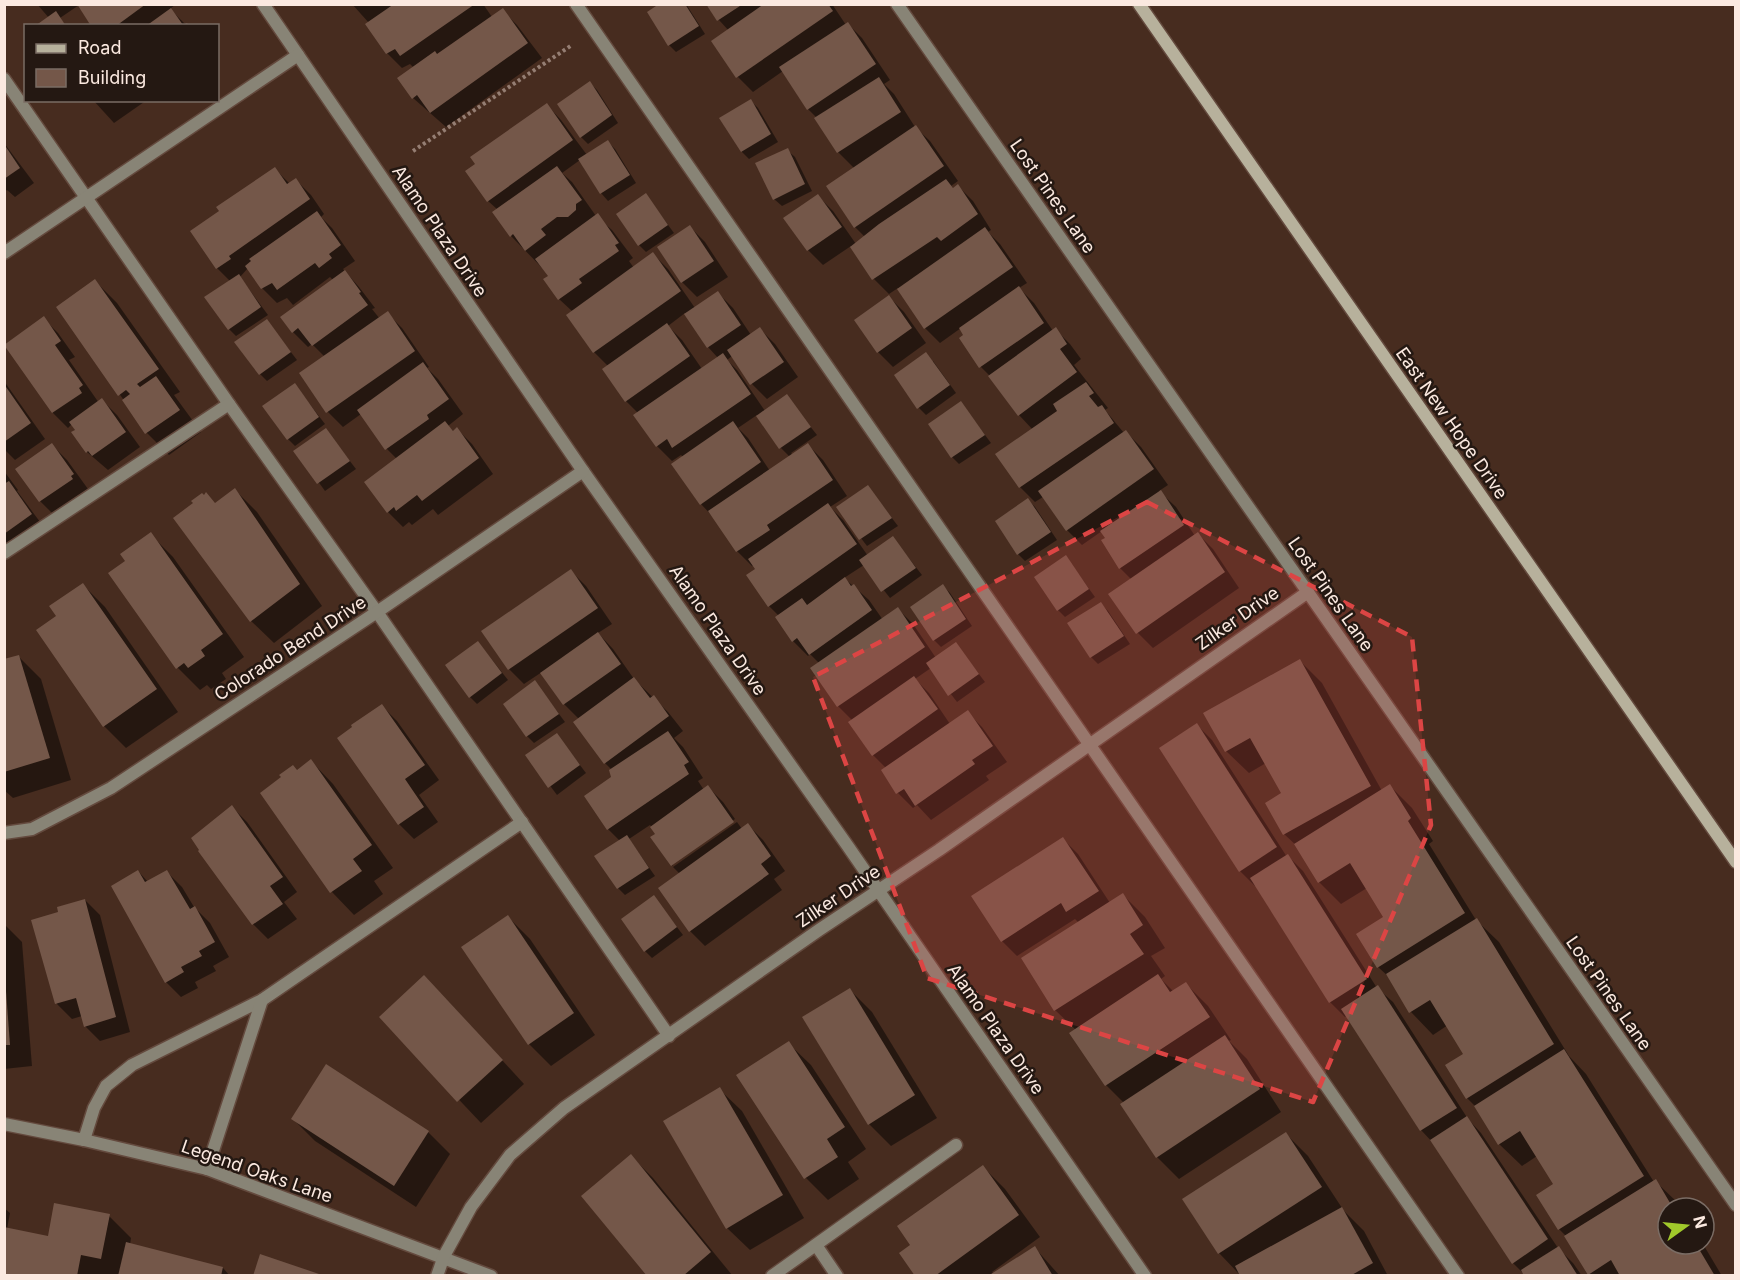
<svg xmlns="http://www.w3.org/2000/svg" width="1740" height="1280" font-family="Inter,sans-serif">
<rect width="100%" height="100%" fill="#472c1f"/>
<g fill="#0007" fill-rule="evenodd">
<path d="M37,4H176L170,9L187,26H93L79,5L60,18L66,26H38L49,18Z"/>
<path d="M352,4H483L492,17L502,10L517,25L542,58L446,127L413,98L399,78L414,68L410,64L402,68L387,53L367,25L369,23Z"/>
<path d="M662,4H686L705,34L676,52L669,45Z"/>
<path d="M708,4H832L846,25L847,23L862,38L890,80L884,84L894,94L915,127L930,141L958,181L951,186L954,189L958,186L973,201L991,230L988,232L1000,244L1027,283L1019,288L1034,303L1053,331L1055,329L1070,344L1081,359L1074,365L1108,408L1105,410L1124,433L1126,432L1141,447L1168,485L1159,491L1176,507L1195,536L1198,534L1213,549L1239,588L1153,648L1138,633L1132,580L1120,568L1107,538L1102,531L1082,545L1067,530L1043,497L1035,502L1020,487L1033,430L1019,415L990,376L981,367L961,328L940,343L925,328L898,288L889,294L874,279L851,246L823,265L808,250L785,218L818,196L833,211L856,244L865,237L855,227L854,168L838,152L817,118L808,109L783,71L753,92L738,77L729,31L719,20Z"/>
<path d="M590,83L597,90L618,123L588,144L581,137Z"/>
<path d="M93,100H147L114,123Z"/>
<path d="M751,101L758,108L778,142L749,159L742,152L721,118Z"/>
<path d="M547,105L561,120L587,155L608,142L615,149L636,183L608,201L601,193L580,160L562,173L572,182L596,216L612,230L633,258L629,261L634,268L653,254L668,269L695,308L718,293L733,308L751,335L760,329L775,344L798,377L767,399L752,384L732,356L727,360L737,370L765,411L786,396L817,435L791,453L793,455L808,445L823,460L847,496L830,507L843,520L868,556L893,538L922,575L890,598L864,565L844,578L869,600L883,620L898,609L913,624L936,658L956,644L985,682L957,702L931,668L915,679L929,693L950,724L967,712L982,727L1007,762L986,776L989,780L931,820L917,805L913,808L898,793L883,770L886,768L873,755L850,723L853,721L838,706L820,664L810,654L808,656L793,641L777,618L779,616L769,606L754,565L752,566L737,551L714,518L701,504L683,457L681,455L672,461L657,446L638,413L626,401L608,366L594,352L568,315L573,312L559,299L550,276L511,236L498,210L488,201ZM685,313L708,347L718,358L702,369L682,340L668,326ZM757,415L781,448L790,457L770,471L748,438L738,428Z"/>
<path d="M4,143L34,183L15,197L7,190L4,192Z"/>
<path d="M787,150L795,157L812,191L782,206L774,199Z"/>
<path d="M275,169L290,184L296,180L311,195L324,214L321,217L332,228L355,261L343,269L359,287L375,308L372,309L380,319L387,313L402,328L429,367L427,368L438,379L463,414L448,426L454,432L457,429L472,444L493,474L438,515L433,509L412,525L409,522L403,527L388,512L397,459L387,449L361,414L343,427L328,412L325,357L312,344L308,347L293,332L333,280L330,277L293,305L287,298L277,303L262,288L248,268L240,277L268,315L236,336L229,329L230,281L217,268Z"/>
<path d="M646,195L674,233L646,252L639,245Z"/>
<path d="M690,227L705,242L728,277L697,297L682,282L659,248Z"/>
<path d="M95,281L117,303L180,392L174,395L201,432L169,455L147,433L58,307Z"/>
<path d="M889,297L904,312L926,343L893,367L878,352Z"/>
<path d="M43,318L58,333L75,357L69,360L99,403L102,400L117,415L140,447L108,470L87,452L72,424L68,428L53,413L6,344Z"/>
<path d="M267,321L297,360L267,381L260,374Z"/>
<path d="M933,361L956,393L926,415L919,408Z"/>
<path d="M4,381L45,439L15,460L4,449Z"/>
<path d="M295,385L325,424L295,446L288,439Z"/>
<path d="M961,403L991,443L959,464L952,457Z"/>
<path d="M326,430L356,469L325,491L296,451Z"/>
<path d="M52,445L67,460L88,489L85,491L87,495L55,516L40,501L17,469Z"/>
<path d="M4,471L18,490L17,491L46,530L14,552L4,542Z"/>
<path d="M868,487L898,526L867,546L838,508Z"/>
<path d="M235,490L257,512L322,606L274,643L251,621L216,504Z"/>
<path d="M1028,500L1035,507L1057,540L1025,561L1018,554Z"/>
<path d="M150,534L173,557L244,657L222,673L226,679L211,689L207,685L200,690L178,668L127,562Z"/>
<path d="M1066,557L1095,597L1065,617L1058,610Z"/>
<path d="M571,571L586,586L612,624L598,633L613,649L634,679L668,712L683,731L674,738L683,747L703,778L698,781L704,790L708,787L723,802L735,819L673,863V866L653,837L657,834L650,825L629,839L655,876L625,895L618,888L620,841L608,829L612,770L605,763L579,719L564,704L542,672L524,684L509,669L483,632Z"/>
<path d="M83,585L105,607L178,712L126,748L104,726L58,617Z"/>
<path d="M943,586L950,593L972,626L941,647L934,640Z"/>
<path d="M1101,604L1108,611L1130,644L1098,664L1091,657Z"/>
<path d="M478,642L508,680L477,704L470,697Z"/>
<path d="M19,657L41,679L71,780L13,798L4,790V660Z"/>
<path d="M1300,661L1322,683L1382,791L1390,786L1412,808L1433,841L1429,844L1476,920L1499,942L1569,1056L1586,1074L1654,1182L1655,1181L1678,1203L1681,1208H1668V1244H1703L1722,1276H1591L1589,1274L1566,1236L1559,1229L1555,1185L1537,1156L1522,1166L1499,1144L1476,1107L1467,1098L1465,1054L1448,1025L1433,1035L1411,1012L1390,978L1378,967L1386,917L1367,888L1341,904L1319,882L1299,848L1284,834L1283,794L1266,763L1249,773L1226,751Z"/>
<path d="M535,682L565,722L534,743L527,736Z"/>
<path d="M382,706L397,721L439,780L419,795L438,822L414,839L399,824Z"/>
<path d="M1197,725L1212,740L1287,857L1288,856L1303,871L1377,988L1393,1002L1468,1119L1481,1133L1558,1248L1573,1263L1582,1276H1526L1513,1263L1434,1144L1421,1130L1347,1016L1345,1017L1330,1002L1256,885L1255,886L1240,871Z"/>
<path d="M557,735L586,773L557,795L527,755Z"/>
<path d="M311,761L333,784L393,868L374,881L383,894L354,915L332,892L262,793Z"/>
<path d="M232,807L247,822L297,892L284,902L297,919L268,939L253,924L200,851Z"/>
<path d="M737,822L742,829L748,825L763,840L785,871L774,879L782,890L705,946L690,931L680,874L673,867Z"/>
<path d="M1063,839L1078,854L1110,903L1123,895L1145,917L1165,948L1151,956L1165,976L1161,979L1174,992L1186,984L1208,1006L1231,1040L1229,1041L1247,1059L1281,1112L1179,1179L1157,1157L1124,1103L1106,1085L1071,1033L1076,1030L1055,1010L1079,923L1075,919L1017,956L1002,941L973,897Z"/>
<path d="M138,871L148,882L167,872L182,887L194,907L210,923L229,957L213,966L216,971L195,982L198,988L181,997L166,982Z"/>
<path d="M654,897L683,935L652,958L645,951Z"/>
<path d="M85,900L100,915L130,1032L100,1041L85,1026L82,1016L72,1019L57,1004L33,921L60,913Z"/>
<path d="M508,917L530,939L595,1035L551,1066L529,1044Z"/>
<path d="M4,924L22,942L32,1066L4,1069Z"/>
<path d="M850,990L872,1012L937,1118L891,1146L869,1124Z"/>
<path d="M446,999L524,1084L481,1123L381,1017Z"/>
<path d="M788,1043L811,1065L866,1149L848,1162L859,1179L828,1200L806,1178L738,1075Z"/>
<path d="M719,1089L742,1111L804,1218L750,1250L727,1228Z"/>
<path d="M293,1119L428,1132L450,1154L416,1207L315,1141Z"/>
<path d="M1286,1134L1308,1156L1344,1211L1364,1231L1388,1276H1241L1219,1253Z"/>
<path d="M631,1156L653,1178L732,1275L649,1276Z"/>
<path d="M982,1166L1005,1189L1040,1237L992,1272L994,1274L1035,1248L1060,1276H917L912,1245Z"/>
<path d="M4,1208L10,1213L7,1229L49,1237L109,1216L131,1238L130,1245L223,1268L230,1276H4Z"/>
</g>
<g fill="#745749">
<path d="M77,4H146L116,26H91Z"/>
<path d="M394,4H475L400,56L395,49L386,54L365,24Z"/>
<path d="M659,4H685L699,26L668,46L647,12Z"/>
<path d="M706,4H743L717,21Z"/>
<path d="M764,4H828L833,11L736,78L711,41Z"/>
<path d="M171,8L183,25L187,23L189,26H146Z"/>
<path d="M503,8L528,43L430,113L417,95L412,99L397,78L435,51L437,54Z"/>
<path d="M56,11L66,26H35Z"/>
<path d="M848,22L876,64L807,110L779,67Z"/>
<path d="M879,77L901,112L837,153L814,118Z"/>
<path d="M590,81L612,115L580,138L557,104Z"/>
<path d="M751,99L771,134L741,152L719,118Z"/>
<path d="M547,103L573,140L487,202L465,171L475,164L470,157Z"/>
<path d="M916,125L944,166L854,228L826,186Z"/>
<path d="M608,140L630,175L600,194L578,159Z"/>
<path d="M4,144L20,168L4,179Z"/>
<path d="M788,148L805,184L773,200L755,163Z"/>
<path d="M557,166L582,200L576,204V210L568,217H557L541,229L546,235L525,251L513,234L510,237L492,212Z"/>
<path d="M275,167L287,184L296,178L310,199L229,256L231,259L216,269L190,231L219,211L216,207Z"/>
<path d="M946,179L953,188L958,184L978,214L941,241L937,237L872,280L850,247L879,224Z"/>
<path d="M646,193L668,225L638,246L616,214Z"/>
<path d="M818,194L842,227L807,251L783,218Z"/>
<path d="M317,211L341,245L329,254L332,258L319,268L315,263L277,290L272,283L261,289L245,266L251,261L249,259Z"/>
<path d="M598,213L619,243L615,245L619,251L579,279L582,283L558,300L543,279L548,276L535,259Z"/>
<path d="M690,225L714,261L681,283L657,247Z"/>
<path d="M985,227L1013,267L924,329L897,289Z"/>
<path d="M653,252L681,291L593,353L566,315Z"/>
<path d="M345,270L361,292L359,293L368,305L312,346L298,328L292,333L280,317Z"/>
<path d="M239,274L261,307L228,330L204,297Z"/>
<path d="M95,279L159,369L137,384L140,387L156,376L180,410L145,434L122,400L130,394L126,390L118,396L56,307Z"/>
<path d="M1019,286L1044,323L979,368L959,338L963,335L959,328Z"/>
<path d="M718,291L741,325L707,348L684,314Z"/>
<path d="M889,295L912,328L877,353L854,320Z"/>
<path d="M388,311L415,351L326,413L299,373Z"/>
<path d="M44,316L61,341L55,345L83,385L79,388L82,393L52,413L4,345Z"/>
<path d="M267,319L291,352L259,375L234,342Z"/>
<path d="M667,323L690,356L625,402L602,369Z"/>
<path d="M760,327L784,362L750,385L727,350Z"/>
<path d="M1056,327L1067,344L1060,349L1077,372L1018,416L988,376Z"/>
<path d="M926,352L950,385L917,409L894,375Z"/>
<path d="M723,353L751,394L672,448L667,439L656,447L633,415Z"/>
<path d="M423,362L449,399L427,415L429,419L385,450L357,410Z"/>
<path d="M1086,382L1094,393L1089,396L1098,407L1102,405L1114,423L1019,488L995,454L1057,411L1053,404Z"/>
<path d="M295,383L319,417L287,440L262,406Z"/>
<path d="M4,384L31,423L4,442Z"/>
<path d="M787,394L811,427L779,449L756,416Z"/>
<path d="M102,398L126,432L92,456L88,451L86,453L71,432L75,430L69,422Z"/>
<path d="M961,401L985,435L951,458L928,424Z"/>
<path d="M445,421L453,431L457,427L479,458L422,501L417,495L396,511L394,507L387,513L364,482Z"/>
<path d="M733,421L761,462L700,505L671,464Z"/>
<path d="M326,428L350,461L317,484L293,451Z"/>
<path d="M1126,430L1154,469L1066,531L1038,491Z"/>
<path d="M52,443L74,474L71,476L73,479L39,502L15,469Z"/>
<path d="M808,443L833,480L767,525L770,530L736,552L708,511Z"/>
<path d="M9,481L32,514L4,534V484Z"/>
<path d="M868,485L892,518L859,540L836,507Z"/>
<path d="M235,488L300,584L250,622L173,518L193,503L191,501L202,493L204,495L206,492L215,503Z"/>
<path d="M1161,490L1184,525L1119,569L1101,540L1105,538L1100,531Z"/>
<path d="M1028,498L1051,532L1017,555L995,521Z"/>
<path d="M828,503L857,544L768,607L746,575L755,569L748,559Z"/>
<path d="M151,532L223,634L201,650L205,656L188,668L184,663L176,669L108,573L125,561L120,554Z"/>
<path d="M1198,532L1225,572L1136,634L1108,594Z"/>
<path d="M893,536L916,568L881,592L859,560Z"/>
<path d="M1066,555L1089,589L1057,611L1034,577Z"/>
<path d="M571,569L598,608L508,670L481,631Z"/>
<path d="M845,577L851,586L854,584L872,610L809,655L797,638L792,642L775,617L802,598L807,605Z"/>
<path d="M83,583L157,689L103,727L36,630L56,616L49,606Z"/>
<path d="M943,584L966,619L933,641L910,607Z"/>
<path d="M1101,602L1124,636L1090,658L1067,623Z"/>
<path d="M898,607L925,647L837,707L810,668Z"/>
<path d="M598,632L621,664L563,705L540,673Z"/>
<path d="M478,641L502,673L469,698L445,665Z"/>
<path d="M956,642L979,674L948,696L926,663Z"/>
<path d="M19,655L50,758L4,772V659Z"/>
<path d="M1300,659L1371,786L1283,835L1265,803L1281,793L1250,738L1225,752L1203,713Z"/>
<path d="M914,676L938,709L872,756L848,722Z"/>
<path d="M634,677L650,698L654,695L669,716L604,764L573,722Z"/>
<path d="M535,680L559,714L526,737L503,704Z"/>
<path d="M382,704L425,765L405,779L424,807L398,825L337,738L352,727L351,725Z"/>
<path d="M968,710L993,746L972,760L975,764L915,806L904,789L896,794L881,770Z"/>
<path d="M1197,723L1277,847L1239,872L1159,748Z"/>
<path d="M668,731L689,762L684,765L689,774L607,830L584,796L611,777L609,770Z"/>
<path d="M557,733L580,765L548,788L525,755Z"/>
<path d="M311,759L372,845L353,859L362,871L330,893L260,793L281,777L279,775L293,765L297,770Z"/>
<path d="M1390,784L1411,818L1408,821L1465,913L1377,968L1356,934L1383,917L1350,863L1318,883L1294,844Z"/>
<path d="M708,785L734,822L671,866L650,837L655,834L650,827Z"/>
<path d="M232,805L283,877L270,886L283,904L252,925L198,851L199,850L191,838Z"/>
<path d="M748,823L771,856L761,864L769,874L689,932L658,888Z"/>
<path d="M627,835L649,868L617,889L594,856Z"/>
<path d="M1063,837L1099,891L1066,912L1061,903L1001,942L971,896Z"/>
<path d="M1288,854L1367,979L1329,1003L1250,878Z"/>
<path d="M138,870L145,882L167,870L190,909L195,906L215,942L199,951L202,956L181,967L184,972L165,983L111,886Z"/>
<path d="M1123,893L1143,925L1130,934L1144,954L1054,1011L1021,958Z"/>
<path d="M654,895L677,927L644,952L621,919Z"/>
<path d="M85,899L116,1017L84,1027L76,998L55,1004L31,920L58,912L57,907Z"/>
<path d="M508,915L574,1013L528,1045L461,947Z"/>
<path d="M1477,918L1554,1044L1466,1099L1445,1065L1463,1054L1430,1000L1409,1013L1386,974Z"/>
<path d="M1158,974L1170,992L1186,982L1210,1017L1105,1086L1069,1033Z"/>
<path d="M424,975L503,1060L457,1102L379,1017Z"/>
<path d="M1378,985L1457,1108L1420,1131L1341,1009Z"/>
<path d="M850,988L915,1095L868,1125L802,1017Z"/>
<path d="M4,991H6L10,1045H4Z"/>
<path d="M1225,1035L1260,1089L1156,1158L1120,1104Z"/>
<path d="M789,1041L845,1127L827,1139L838,1157L804,1179L736,1075Z"/>
<path d="M1564,1049L1644,1176L1558,1230L1536,1195L1553,1184L1520,1131L1498,1145L1474,1106Z"/>
<path d="M326,1064L429,1131L394,1186L291,1119Z"/>
<path d="M720,1087L783,1195L726,1229L663,1121Z"/>
<path d="M1467,1116L1548,1239L1512,1264L1430,1140Z"/>
<path d="M1286,1132L1322,1187L1218,1254L1182,1199Z"/>
<path d="M631,1154L711,1252L683,1276H647L581,1196Z"/>
<path d="M983,1165L1019,1215L935,1276H915L899,1253L910,1245L897,1226Z"/>
<path d="M1656,1179L1673,1208H1668V1244H1696L1715,1276H1620L1611,1260L1588,1275L1564,1236Z"/>
<path d="M54,1203L110,1214L101,1259L81,1255L77,1276H4V1227L48,1236Z"/>
<path d="M1342,1207L1373,1263L1350,1276H1240L1235,1266Z"/>
<path d="M126,1242L223,1267L221,1276H118Z"/>
<path d="M1035,1246L1053,1276H988Z"/>
<path d="M1559,1246L1578,1276H1524L1521,1270Z"/>
<path d="M260,1254L322,1275V1276H253Z"/>
</g>
<g fill="none" stroke-linecap="round" stroke-linejoin="round">
<g stroke="#644a3e" stroke-width="15">
<g id="service">
<path d="M576,4L1458,1276"/>
<path d="M4,79L229,404L377,612L669,1036"/>
<path d="M4,553L229,404"/>
<path d="M4,1124L84,1140L207,1169L491,1276"/>
<path d="M84,1140L94,1108L106,1086L132,1065L262,1000L522,822"/>
<path d="M207,1169L262,1000"/>
<path d="M816,1245L837,1276"/>
<path d="M772,1276L956,1145"/>
</g>
</g>
<g stroke="#644a3e" stroke-width="15">
<g id="minor">
<path d="M263,4L583,471L847,845L1145,1276"/>
<path d="M897,4L1736,1205"/>
<path d="M4,253L298,55"/>
<path d="M4,833L32,829L111,788L377,612L583,471"/>
<path d="M437,1276L444,1256L471,1207L510,1155L564,1108L819,930L939,850L1308,592"/>
</g>
</g>
<g stroke="#644a3e" stroke-width="15">
<path id="secondary" d="M1139,4L1736,862"/>
</g>
<path stroke="#957e73" stroke-width="4" stroke-dasharray="3 3" stroke-linecap="butt" d="M413,151L572,45"/>
<use href="#service" stroke="#888476" stroke-width="12"/>
<use href="#minor" stroke="#888476" stroke-width="12"/>
<use href="#secondary" stroke="#b7b19c" stroke-width="12"/>
</g>
<path fill="#dc4544" fill-opacity="0.2" stroke="#dc4544" stroke-width="4.5" stroke-dasharray="12 8" stroke-linejoin="round" d="M1147,502L1412,637L1431,825L1313,1102L927,978L813,677Z"/>
<g text-anchor="middle" dominant-baseline="central" stroke-width="5" stroke-linejoin="round" paint-order="stroke">
<g font-size="18" fill="#fbe9e0" stroke="#241812">
<text transform="translate(1053 196) rotate(55)">Lost Pines Lane</text>
<text transform="translate(440 231) rotate(56)">Alamo Plaza Drive</text>
<text transform="translate(1452 423) rotate(55)">East New Hope Drive</text>
<text transform="translate(1331 594) rotate(55)">Lost Pines Lane</text>
<text transform="translate(1237 618) rotate(-35)">Zilker Drive</text>
<text transform="translate(718 630) rotate(55)">Alamo Plaza Drive</text>
<text transform="translate(290 648) rotate(-33)">Colorado Bend Drive</text>
<text transform="translate(838 896) rotate(-34)">Zilker Drive</text>
<text transform="translate(1609 993) rotate(55)">Lost Pines Lane</text>
<text transform="translate(996 1029) rotate(55)">Alamo Plaza Drive</text>
<text transform="translate(257 1171) rotate(19)">Legend Oaks Lane</text>
</g>
</g>
<rect width="1740" height="1280" fill="none" stroke="#fbe9e0" stroke-width="12"/>
<rect x="24" y="24" width="195" height="78" fill="#241812" stroke="#7a6c64" stroke-width="1.5"/>
<rect x="36" y="44" width="30" height="9" fill="#b7b19c" stroke="#7a6c64" stroke-width="1.5"/>
<text x="78" y="54" font-size="18" fill="#fbe9e0">Road</text>
<rect x="36" y="69" width="30" height="18" fill="#745749" stroke="#7a6c64" stroke-width="1.5"/>
<text x="78" y="84" font-size="18" fill="#fbe9e0">Building</text>
<g transform="translate(1686 1226) rotate(75)"><circle r="28" fill="#241812" stroke="#7a6c64" stroke-width="1.5"/>
<path d="M0-4.5L10 22L0 15L-10 22Z" fill="#a1c92b"/>
<text y="-9" font-size="16" font-weight="bold" text-anchor="middle" fill="#fbe9e0">N</text>
</g>
</svg>
